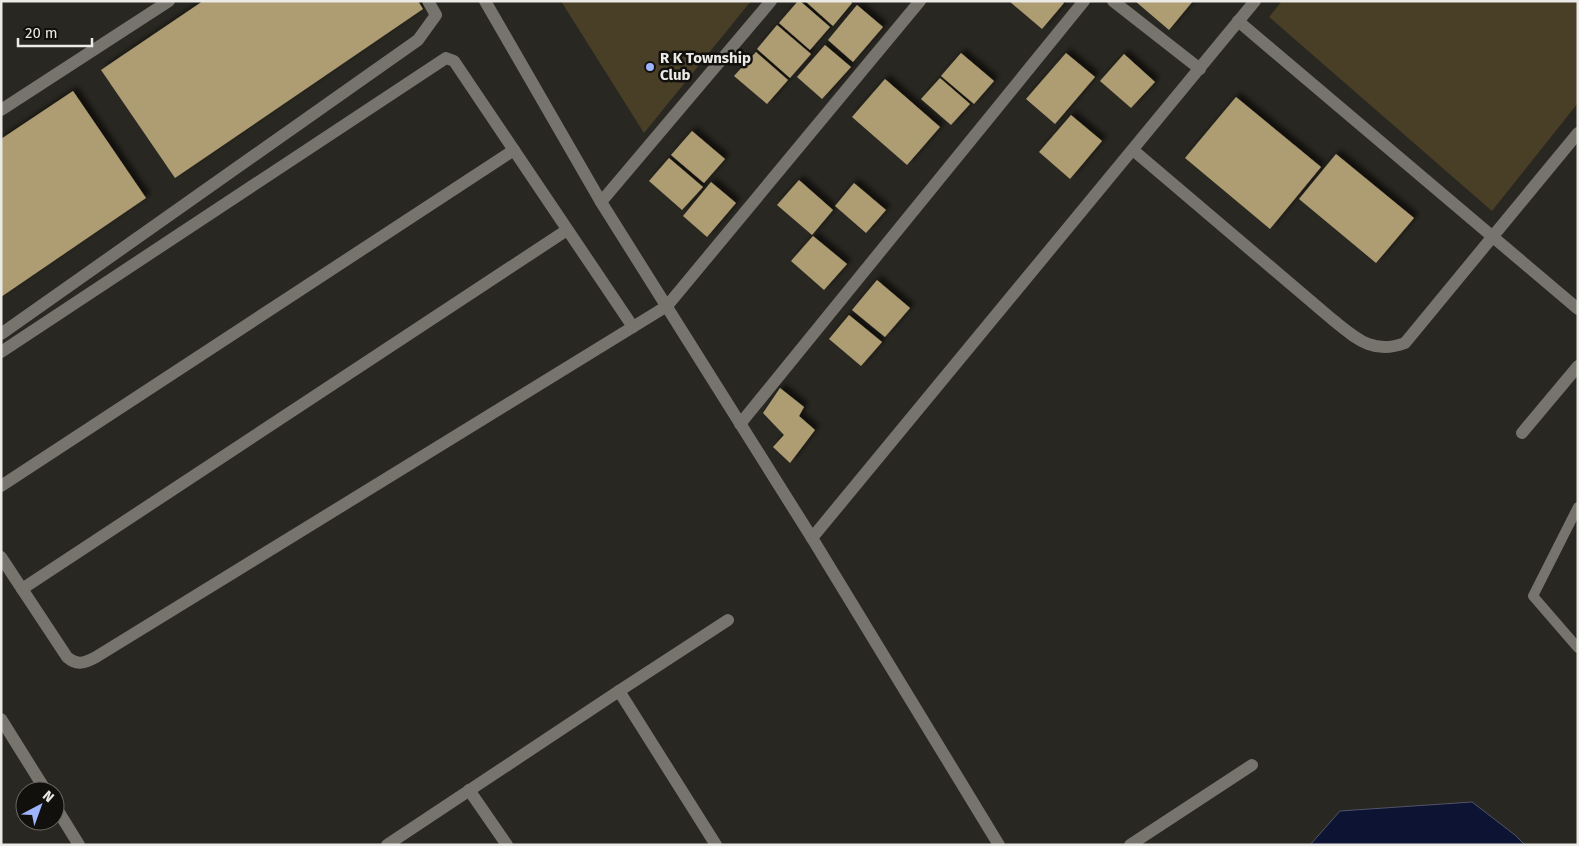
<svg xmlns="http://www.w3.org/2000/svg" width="1579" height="846" font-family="'Fira Sans',sans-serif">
<defs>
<filter id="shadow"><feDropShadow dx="4.5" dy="-4.5" stdDeviation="2.5" flood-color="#0009"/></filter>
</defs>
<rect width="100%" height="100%" fill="#292721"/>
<g fill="#493f26">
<path d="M561,1H751L644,133Z"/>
<path d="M1282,1H1578V103L1492,211L1269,17Z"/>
</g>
<path fill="#0d1332" stroke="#505468" d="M1472,802L1515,835L1525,845H1310L1340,811Z"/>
<g fill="#ae9d72" filter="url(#shadow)">
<path d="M203,1H418L423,9L175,178L101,70Z"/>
<path d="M798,1H800L830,27L810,50L779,23Z"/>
<path d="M805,1H851L852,3L833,26Z"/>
<path d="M1009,1H1062L1064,3L1042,29Z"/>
<path d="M1135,1H1193L1169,30Z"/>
<path d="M857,5L883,27L853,62L828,40Z"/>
<path d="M777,25L811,54L790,78L757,49Z"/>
<path d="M825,45L851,67L822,99L797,77Z"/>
<path d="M756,52L788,80L767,104L734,76Z"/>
<path d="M961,53L994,81L974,104L941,76Z"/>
<path d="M1066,53L1095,77L1055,124L1026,99Z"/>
<path d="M1124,54L1155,82L1131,108L1100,81Z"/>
<path d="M940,78L970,104L951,125L921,99Z"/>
<path d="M885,79L940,127L907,165L852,117Z"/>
<path d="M73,91L146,198L1,297V139Z"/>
<path d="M1236,97L1321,167L1270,229L1185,158Z"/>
<path d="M1071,115L1102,141L1070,179L1039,152Z"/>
<path d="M692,131L725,159L704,183L671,155Z"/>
<path d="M1336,154L1414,218L1376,263L1299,199Z"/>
<path d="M669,158L703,187L682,210L649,181Z"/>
<path d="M799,180L833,210L812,235L777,205Z"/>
<path d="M711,182L736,203L707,237L683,216Z"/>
<path d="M854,183L886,210L866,233L835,206Z"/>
<path d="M813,236L847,264L824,290L791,261Z"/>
<path d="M877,280L910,308L885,337L852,310Z"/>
<path d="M849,315L882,342L861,366L829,339Z"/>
<path d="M780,388L804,407L799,416L815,430L790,463L773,447L784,435L763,413Z"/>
</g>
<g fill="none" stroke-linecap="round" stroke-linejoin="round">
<path stroke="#77746e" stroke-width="10" d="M1578,507L1533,596L1578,648"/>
<g stroke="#77746e" stroke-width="12">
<path d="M485,1L601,202L812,538L999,845"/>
<path d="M1113,1L1200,69"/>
<path d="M1238,21L1578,309"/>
<path d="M1,110L169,1"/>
<path d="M1133,150L1333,320C1357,339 1373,355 1405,343L1578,133"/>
<path d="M601,202L771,1"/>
<path d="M1,334L418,40L436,15L428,1"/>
<path d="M1,352L446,58L454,61L633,327"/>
<path d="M740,424L1084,1"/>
<path d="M1522,433L1578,366"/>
<path d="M1,486L514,150"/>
<path d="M812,538L1255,1"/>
<path d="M1,557L67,657C77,666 85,663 96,657L667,306L920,1"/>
<path d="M22,589L567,230"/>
<path d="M1,719L46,791"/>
<path d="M469,790L507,845"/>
<path d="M55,806L79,845"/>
<path d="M387,845L619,691"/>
<path d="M716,845L619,691L728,620"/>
<path d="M1130,845L1252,765"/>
</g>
</g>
<circle fill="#9eb4fd" stroke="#11100d" stroke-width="2" cx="650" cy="67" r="5"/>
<g text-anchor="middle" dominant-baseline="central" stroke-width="5" stroke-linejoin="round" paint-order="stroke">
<g font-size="15" font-weight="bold" fill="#ebeae6" stroke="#11100d" text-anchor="start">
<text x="660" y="58">R K Township<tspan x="660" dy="17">Club</tspan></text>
</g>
</g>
<rect width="1579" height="846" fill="none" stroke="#ebeae6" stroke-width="5"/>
<g transform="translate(40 806) rotate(41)"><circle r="24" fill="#11100d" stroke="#686764"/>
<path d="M0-4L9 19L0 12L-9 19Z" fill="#9eb4fd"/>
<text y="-8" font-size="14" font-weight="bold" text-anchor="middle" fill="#ebeae6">N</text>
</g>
<path d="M18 38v8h74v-8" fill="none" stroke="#ebeae6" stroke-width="2.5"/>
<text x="25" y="38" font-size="15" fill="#ebeae6" stroke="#11100d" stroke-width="4" paint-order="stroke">20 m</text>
</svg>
